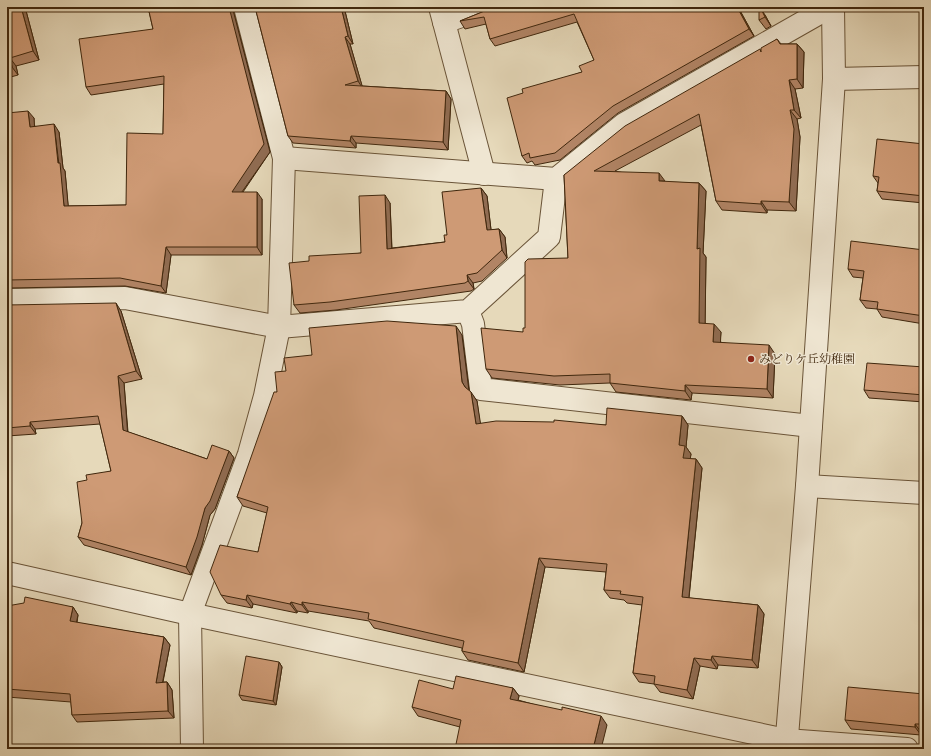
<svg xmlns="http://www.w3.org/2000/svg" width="931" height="756" font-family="'IM FELL English','Noto Serif JP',serif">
<rect width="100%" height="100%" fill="#e6d9ba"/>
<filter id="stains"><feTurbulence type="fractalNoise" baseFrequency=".005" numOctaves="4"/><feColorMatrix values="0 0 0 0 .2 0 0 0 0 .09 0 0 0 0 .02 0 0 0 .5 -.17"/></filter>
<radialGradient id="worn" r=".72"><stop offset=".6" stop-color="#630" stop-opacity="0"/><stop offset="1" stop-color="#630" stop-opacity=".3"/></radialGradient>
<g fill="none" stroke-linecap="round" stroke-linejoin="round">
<g stroke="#6a5438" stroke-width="24">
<g id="minor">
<path d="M440,7L484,174"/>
<path d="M444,22L488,7"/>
<path d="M834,79L924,77"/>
<path d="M284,158L556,179L624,124L830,7"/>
<path d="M7,300L125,298L279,327L468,311L549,237L556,179"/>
<path d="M468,311L473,324L481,389L811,426"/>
<path d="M807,486L924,493"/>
<path d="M7,573L190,614L786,740L907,749"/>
<path d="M192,749L190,614L249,454L265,396L279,327L284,158L245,7"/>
<path d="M786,749L807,486L823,245L834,79L833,7"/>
</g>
</g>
<use href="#minor" stroke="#efe6d2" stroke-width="22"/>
</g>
<g fill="#b18465" stroke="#40270d">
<path d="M7,7H25L39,60L16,66L18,75L7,78Z"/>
<path d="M148,7H233V10L270,152L243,192L262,199V255H171L166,293L125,286L7,288V113L34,118V126L59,132L63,168L65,171L68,206L126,205L163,134L164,84L91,95L86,87L153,29Z"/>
<path d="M255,7H344L353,44H350L362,86L446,91L451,99L448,150L356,143V148L293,143L288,136Z"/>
<path d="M738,7L754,36L618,113L560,160L535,165L532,161L527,163L522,156L523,93L582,72L594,60L577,22L495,46L490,39L486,24L465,29L460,21L492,8Z"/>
<path d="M765,15L771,26L766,29L759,20Z"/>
<path d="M777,39L781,44H797L804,52L803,88L795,89L801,118L797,119L800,137L796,211L767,210V213L722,210L716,201L701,125L615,171L665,182L699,183L706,191L703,253L706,257L705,323L721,332L720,342L775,354L773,398L692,393L691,400L616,392L610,383L560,385L492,378L486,369L523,332L568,258L564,175L761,51Z"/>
<path d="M924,144V203L882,199L877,191L878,183L873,176Z"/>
<path d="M481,188L487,196L491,230L499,229L505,237L507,258L482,281L473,283L474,289L471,291L336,310L300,313L294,305L309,261L361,253L390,203L392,248L445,242L447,235Z"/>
<path d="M924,250V324L882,317L877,309L866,308L860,300L863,278L853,277L848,269Z"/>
<path d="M7,305L121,311L142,379L124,383L128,432L207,459L229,451L234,458L215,509L210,515L202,545L191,575L84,545L78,537L82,523L87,480L111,471L100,424L35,429L36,434L7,436Z"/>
<path d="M462,335L469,390L477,401L480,424L606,425L682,416L688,425L686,447L691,454L690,459H696L702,468L689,598L758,605L764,614L758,668L718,665L717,669L700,666L693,699L660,692L654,684L639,682L633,673L642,605L627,603L624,600L610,598L604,590L606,572L545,567L524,672L468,660L462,651V648L374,628L369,621L308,611V613L297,611V613L253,604L252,608L227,603L221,595L258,552L267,513L243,506L237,497L277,392L286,371L312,355Z"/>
<path d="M924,367V402L869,398L864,390Z"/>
<path d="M7,606L73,607L78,615L77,623L164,637L170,645L163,682H167L172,690L174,718L77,722L72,715L71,702L7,697Z"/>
<path d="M279,662L282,667L276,705L242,700L239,695Z"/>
<path d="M513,688L519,696L518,700L607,725L460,727L418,716L412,707L453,689Z"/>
<path d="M924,694V732H921V735L851,729L845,720Z"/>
</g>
<g fill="#906c52" stroke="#40270d">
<path d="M21,7H25L39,60L33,51Z"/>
<path d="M229,7H233V10L270,152L237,199L232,192Z"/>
<path d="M341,7H344L353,44L348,36Z"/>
<path d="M737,7H738L754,36L749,29Z"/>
<path d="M760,7L765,15L771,26L765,17Z"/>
<path d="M345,37L350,44L363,89L358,81Z"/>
<path d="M797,44L804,52L803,88L797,79Z"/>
<path d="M10,58L16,66L18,75L12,67Z"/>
<path d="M789,80L795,89L801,118L794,110Z"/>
<path d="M446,91L451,99L448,150L443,142Z"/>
<path d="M790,110L797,119L800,137L796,211L789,202Z"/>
<path d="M28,111L34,118L35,134L30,127Z"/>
<path d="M54,124L59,132L63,168L65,171L69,214L64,206Z"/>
<path d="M351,136L356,143V148L350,141Z"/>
<path d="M659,173L665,181H659Z"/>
<path d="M699,183L706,191L703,253L706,257L705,332L699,323L697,249Z"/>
<path d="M481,188L487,196L492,238L487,230Z"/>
<path d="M257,192L262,199V255L257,247Z"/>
<path d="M385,195L390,203L392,256L387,249Z"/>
<path d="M761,201L767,210V213L761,204Z"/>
<path d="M499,229L505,237L507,258L502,250Z"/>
<path d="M166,247L171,255L166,293L161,286Z"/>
<path d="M467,275L473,283L474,289L468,281Z"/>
<path d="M116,303L121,311L142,379L136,371Z"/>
<path d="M714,324L721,332L720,351L713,342Z"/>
<path d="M456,326L462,335L469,391L465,387L462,382Z"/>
<path d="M769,345L775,354L773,398L767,389Z"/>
<path d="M118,376L124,383L128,438L123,430Z"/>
<path d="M685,385L692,393L691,400L685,391Z"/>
<path d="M471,392L477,401L482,433L476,424Z"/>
<path d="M682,416L688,425L686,447L691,454L689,467L683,458L679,445Z"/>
<path d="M30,422L35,429L36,434L30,426Z"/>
<path d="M229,451L234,458L215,509L210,515L202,545L191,575L186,567L205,508Z"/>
<path d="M696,459L702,468L688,606L682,597Z"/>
<path d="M539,558L545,567L524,672L518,663Z"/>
<path d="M247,595L253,604L252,608L246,600Z"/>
<path d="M291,602L297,611V613L290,604Z"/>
<path d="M302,602L308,611V613L302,605Z"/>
<path d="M758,605L764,614L758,668L752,660Z"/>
<path d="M73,607L78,615L75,629L70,621Z"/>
<path d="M164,637L170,645L161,690L156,683Z"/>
<path d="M712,656L718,665L717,669L711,660Z"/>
<path d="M694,658L700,666L693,699L687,690Z"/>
<path d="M279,662L282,667L276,705L273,701Z"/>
<path d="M167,682L172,690L174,718L168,711Z"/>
<path d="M513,688L519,696L516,708L510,699Z"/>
<path d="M601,716L607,725L601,749H593Z"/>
<path d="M915,724L921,732V735L915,727Z"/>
</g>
<g fill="#ce9a75" stroke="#40270d">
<path d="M7,7H21L33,51L10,58L12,67L7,68Z"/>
<path d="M148,7H229L264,144L232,192H257V247H166L161,286L120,278L7,280V113L28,111L30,127L54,124L58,163H60L64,206L126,205L127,133L163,134L164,76L86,87L79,39L153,29Z"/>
<path d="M255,7H341L348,36L345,37L358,81L345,85L446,91L443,142L351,136L350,141L288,136Z"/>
<path d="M493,7H737L749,29L613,106L555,153L530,158L529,153L522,156L507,98L523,93L522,89L582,72L579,66L594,60L574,14L490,39L484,17L460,21L492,8Z"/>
<path d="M759,7H760L765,17L759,20Z"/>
<path d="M777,39L780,44H797V79L789,80L794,110H790L794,129L789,202L761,201V204L716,201L699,114L594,171L659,173V181L699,183L697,249L700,248L699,323L714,324L713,342L769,345L767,389L685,385V391L610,383V374L554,376L486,369L481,328L523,332V328H525V262L528,259L568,258L564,175L625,126L760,49L761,52V48Z"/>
<path d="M877,139L924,144V196L877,191L879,177L873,176Z"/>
<path d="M481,188L487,230L499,229L502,250L477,273L467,275L468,281L465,283L330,302L294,305L289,263L309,261V256L361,253L359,196L385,195L387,249L445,242L444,235H447L442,192Z"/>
<path d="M851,241L924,250V316L877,309L878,302L860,300L864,271L848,269Z"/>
<path d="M116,303L136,371L118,376L123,430L207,459L212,445L229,451L210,501L205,508L197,537L186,567L78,537L82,523L77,482L87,480L86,475L111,471L98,416L30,422V426L7,428V305Z"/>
<path d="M387,321L456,326L462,382L465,387L471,392L476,424L496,421L554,422V420L606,425L607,408L682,416L679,445L685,446L683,458L696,459L682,597L758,605L752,660L712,656L711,660L694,658L687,690L654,684L655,676L633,673L643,597L620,594L621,591L604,590L607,564L539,558L518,663L462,651L464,641L368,619L369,613L302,602V605L291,602L290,604L247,595L246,600L221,595L210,572L220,545L258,552L268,507L237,497L274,392H277L275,372L286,371L284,358L312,355L309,328Z"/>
<path d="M867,363L924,367V395L864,390Z"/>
<path d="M25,597L73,607L70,621L164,637L156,683L167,682L168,711L72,715L70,694L7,689V606L24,603Z"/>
<path d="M246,656L279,662L273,701L239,695Z"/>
<path d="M456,676L513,688L510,699L562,710V707L601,716L593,749H455L461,720L412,707L419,680L453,689Z"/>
<path d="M848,687L924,694V724H915V727L845,720Z"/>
<path d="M245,747L260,749H245Z"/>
</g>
<circle fill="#8f2418" stroke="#efe6d2" stroke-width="1.5" cx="751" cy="359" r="4"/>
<g text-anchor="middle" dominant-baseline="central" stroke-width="3" stroke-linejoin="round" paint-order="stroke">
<g font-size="12" fill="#40270d" stroke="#efe6d2" text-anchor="start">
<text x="759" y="359">みどりケ丘幼稚園</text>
</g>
</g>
<rect width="931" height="756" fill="none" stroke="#e6d9ba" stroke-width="24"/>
<rect x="8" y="8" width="915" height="740" fill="none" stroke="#40270d" stroke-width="2"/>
<rect x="12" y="12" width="907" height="732" fill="none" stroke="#40270d"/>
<rect width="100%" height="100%" filter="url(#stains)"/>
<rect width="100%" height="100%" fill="url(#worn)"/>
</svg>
